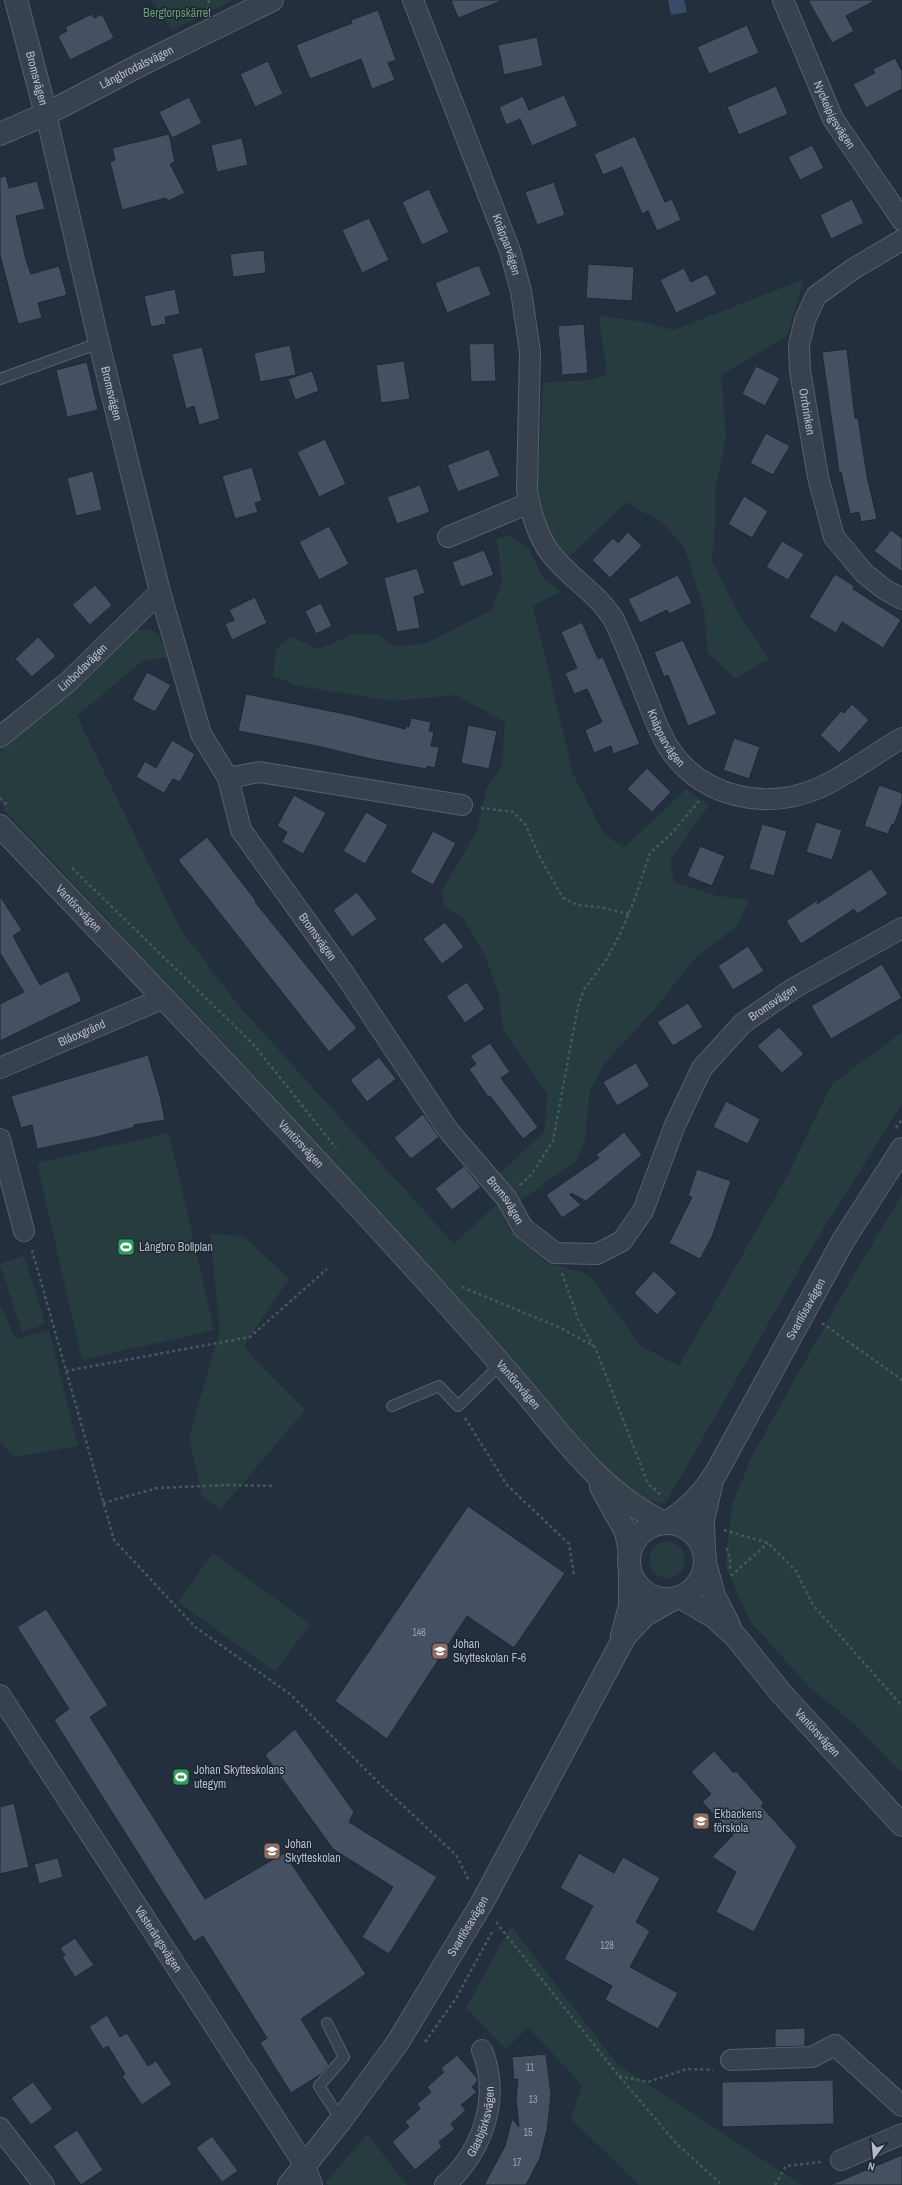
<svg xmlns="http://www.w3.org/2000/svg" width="902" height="2185" font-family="'Archivo Narrow',sans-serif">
<rect width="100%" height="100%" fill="#242f3e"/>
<g fill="#263c3f">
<path d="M152,0H234L172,30Z"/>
<path d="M804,279L787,336L721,375L726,436L715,491V527L712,561L738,613L769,659L735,678L708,653L704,609L684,547L664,524L626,502L567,559L536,517L543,383L591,380L607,374L599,316L637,321L674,330Z"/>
<path d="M510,535L529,549L542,576L560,592L533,606L573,774L604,834L624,848L686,789L709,805L670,860L674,882L713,895L749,900L736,927L693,960L654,1010L604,1064L590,1091L585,1140L577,1160L519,1202L497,1176L545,1131L547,1093L503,1030L499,994L485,955L464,919L445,906L441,893L477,830L486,790L502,765L505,722L456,695L392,701L299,686L273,676L276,649L290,637L319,649L356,633L377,635L394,646L425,644L492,610L502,582L497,539Z"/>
<path d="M136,630H152L160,637L167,657L141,662L77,716L181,930L239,1006L454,1244L498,1203L508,1228L528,1247L548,1263L588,1274L641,1346L679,1366L785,1180L832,1084L902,1032V1104L812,1247L665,1504L633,1496L599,1466L538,1392L263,1085L6,812L0,802V750Z"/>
<path d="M169,1133L214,1330L82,1360L37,1163Z"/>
<path d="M902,1194V1773L852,1722L809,1687L750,1621L725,1565L732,1505L751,1458L847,1286Z"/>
<path d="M210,1234L244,1236L289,1279L244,1345L259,1364L305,1410L220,1510L202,1495L189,1437L220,1330Z"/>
<path d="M24,1256L46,1324L22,1332L0,1264Z"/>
<path d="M0,1305L16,1339L49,1330L78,1446L14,1457L0,1442Z"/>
<circle cx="667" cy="1560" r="18"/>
<path d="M213,1553L310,1624L275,1672L178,1602Z"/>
<path d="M511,1926L617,2064L802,2185H639L571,2119L582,2085L528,2027L506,2049L466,2008Z"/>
<path d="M367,2134L407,2185H328L326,2182Z"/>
</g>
<path fill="#394c67" d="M668,0H684L687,12L671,15Z"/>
<g fill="#455162" stroke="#1f2835">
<path d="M451,0H500L501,1L458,18Z"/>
<path d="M808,0H876L846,16L854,31L832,43Z"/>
<path d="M378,10L396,60L388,63L395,80L372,89L361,59L310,79L296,45L352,23L351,20Z"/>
<path d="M92,14L94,18L102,14L114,38L70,60L58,36L67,31L65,27Z"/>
<path d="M747,25L759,53L709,74L697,47Z"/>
<path d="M537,37L543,66L504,75L498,45Z"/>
<path d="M895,58L902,71V89L866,108L853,84L875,73L873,69Z"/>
<path d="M268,61L283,94L255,107L240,74Z"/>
<path d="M776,86L788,114L739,135L727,107Z"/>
<path d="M564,95L578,126L532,146L520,119L506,125L499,107L523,96L529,110Z"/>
<path d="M189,97L202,123L172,138L159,112Z"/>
<path d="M169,134L175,162L170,164L185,193L168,201L166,198L122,210L110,162L115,160L112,148Z"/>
<path d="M635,136L665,202L672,199L681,220L657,231L648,211L642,214L622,167L603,175L594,154Z"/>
<path d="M242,138L248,165L217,172L211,145Z"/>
<path d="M812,145L824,168L800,180L788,157Z"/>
<path d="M6,176L9,188L37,181L45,209L16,216L26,260L31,274L59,266L67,295L38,303L42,318L18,324L0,255V177Z"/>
<path d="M554,182L565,215L537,225L525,192Z"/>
<path d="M429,189L449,232L422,245L402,202Z"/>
<path d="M852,199L864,223L831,239L820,215Z"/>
<path d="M369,218L389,260L362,273L342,230Z"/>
<path d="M264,250L266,273L233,277L230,254Z"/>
<path d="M588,264L634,267L632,301L586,298Z"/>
<path d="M479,265L491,295L447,313L435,283Z"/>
<path d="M684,268L691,282L707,274L717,294L676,313L660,280Z"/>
<path d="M175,289L180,314L165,317L166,324L151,327L144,296Z"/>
<path d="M584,324L588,373L562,375L558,326Z"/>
<path d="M494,343L496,381L471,382L469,344Z"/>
<path d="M290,345L296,375L260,382L254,353Z"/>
<path d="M202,347L220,419L199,425L194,406L186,409L172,354Z"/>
<path d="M847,349L855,418H858L867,476L877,519L861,522L859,512L850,514L841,472H839L822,352Z"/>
<path d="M404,361L410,399L381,403L376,365Z"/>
<path d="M87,362L98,410L67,417L56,370Z"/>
<path d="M756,366L780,378L765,406L742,394Z"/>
<path d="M312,371L319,391L295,400L288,379Z"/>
<path d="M766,433L790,446L773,475L750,463Z"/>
<path d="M325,439L346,484L319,497L297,452Z"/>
<path d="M489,449L500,476L458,492L447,465Z"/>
<path d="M252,467L262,501L255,503L258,512L235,519L222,476Z"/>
<path d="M93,471L102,510L76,516L67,478Z"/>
<path d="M420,485L430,512L397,524L387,497Z"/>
<path d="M744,496L768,511L752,538L728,524Z"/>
<path d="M329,526L349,564L319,580L299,542Z"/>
<path d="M891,530L902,538V572L874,551Z"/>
<path d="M628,532L642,546L610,578L592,560L613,538L618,543Z"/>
<path d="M782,541L804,554L788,580L766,567Z"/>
<path d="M484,550L494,575L461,587L452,562Z"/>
<path d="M417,568L425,593L414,597L420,628L397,632L384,578Z"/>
<path d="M835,574L854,586L853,589L864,596L901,620L883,648L842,622L836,633L809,617Z"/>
<path d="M678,575L692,603L669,614L667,610L640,623L628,599Z"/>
<path d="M95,585L112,605L90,625L72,605Z"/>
<path d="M255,597L267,623L232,640L225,624L234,620L229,610Z"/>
<path d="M321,603L332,626L316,634L305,611Z"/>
<path d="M582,622L598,659L603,657L640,744L613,754L611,746L594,753L585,730L602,722L587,689L574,694L565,673L577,668L561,632Z"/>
<path d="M38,637L56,656L32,677L15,659Z"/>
<path d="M683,640L717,714L688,726L668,675L664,677L654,652Z"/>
<path d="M147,672L171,685L155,712L132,700Z"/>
<path d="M246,694L350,715L405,729L406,726L409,727L411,718L431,722L429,731L434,732L431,746L439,747L435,768L427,766L426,769L371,759L317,746L238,731Z"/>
<path d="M852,704L869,720L839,753L820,735L841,711L844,713Z"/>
<path d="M468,725L497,731L489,769L461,763Z"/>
<path d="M734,738L760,747L749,779L723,770Z"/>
<path d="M172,740L195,754L180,782L173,779L164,793L136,777L145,761L156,768Z"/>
<path d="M647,768L671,792L652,812L627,789Z"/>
<path d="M879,785L902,793V803L894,825L892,824L888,834L864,826Z"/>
<path d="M294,795L326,813L303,854L282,842L287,832L277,826Z"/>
<path d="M366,812L388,825L365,864L343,851Z"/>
<path d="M816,822L842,830L832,860L806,852Z"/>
<path d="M762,824L787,831L774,876L749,869Z"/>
<path d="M433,831L456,843L433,885L410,872Z"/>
<path d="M207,837L256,901L255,902L357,1028L329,1052L178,860Z"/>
<path d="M700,846L725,856L712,886L687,876Z"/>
<path d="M871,869L888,894L857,914L854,909L801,944L786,921L819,899L817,904Z"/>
<path d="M357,892L377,919L352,937L333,910Z"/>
<path d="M0,896L22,930L13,936L40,985L68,971L82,1001L0,1041V1004L24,992L0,953Z"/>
<path d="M445,922L464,947L442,964L423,939Z"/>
<path d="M748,946L764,971L733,990L718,966Z"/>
<path d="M882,964L902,998L831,1039L811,1006Z"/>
<path d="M467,982L485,1009L465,1023L446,996Z"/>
<path d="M688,1003L703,1027L673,1046L657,1022Z"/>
<path d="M779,1027L804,1054L782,1073L757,1046Z"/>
<path d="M490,1043L510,1072L501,1078L538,1127L523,1139L490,1096L488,1097L469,1069L476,1064L470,1056Z"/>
<path d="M148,1055L160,1096L165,1120L134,1125L135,1127L96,1137L37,1149L32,1125L21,1128L11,1096Z"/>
<path d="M379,1057L396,1079L367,1102L350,1080Z"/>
<path d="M636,1063L650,1086L617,1106L603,1082Z"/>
<path d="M726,1101L760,1119L748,1144L713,1127Z"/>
<path d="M423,1114L439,1137L411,1159L394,1138Z"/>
<path d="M624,1132L642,1155L586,1201L571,1193L570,1195L581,1205L562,1218L546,1195L599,1158L596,1155Z"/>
<path d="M464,1166L481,1187L452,1210L435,1189Z"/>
<path d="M697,1169L731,1181L712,1237L700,1259L669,1243L692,1197L688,1196Z"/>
<path d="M654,1271L677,1293L657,1315L634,1293Z"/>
<path d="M468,1506L565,1573L514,1648L467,1616L387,1739L335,1701Z"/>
<path d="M46,1609L108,1705L90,1717L205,1899L284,1853L366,1974L301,2019L329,2065L321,2074L291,2093L260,2043L267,2038L203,1936L194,1942L54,1720L69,1709L17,1627Z"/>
<path d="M295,1729L354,1812L349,1822L437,1877L389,1954L362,1937L393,1887L333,1849L265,1755Z"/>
<path d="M714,1751L734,1773L736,1771L764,1803L761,1806L797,1846L754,1932L716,1912L736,1872L712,1857L733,1835L702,1802L711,1794L691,1772Z"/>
<path d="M14,1803L29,1867L0,1874V1807Z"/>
<path d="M579,1853L614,1873L623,1857L660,1878L636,1922L650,1931L630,1967L678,1993L658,2029L605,2000L612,1986L564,1959L593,1906L560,1888Z"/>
<path d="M58,1858L63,1877L39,1884L34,1864Z"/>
<path d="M75,1938L94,1965L75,1977L62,1957L65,1955L60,1948Z"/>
<path d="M107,2015L120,2037L127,2033L148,2066L156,2061L172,2084L142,2105L122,2076L125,2074L108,2046L103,2049L89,2027Z"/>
<path d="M805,2028V2046L775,2047V2029Z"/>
<path d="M546,2054L551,2095L547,2130L540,2158L526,2185H484L505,2146L512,2119L519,2127L516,2099L518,2079L514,2080L512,2057Z"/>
<path d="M457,2055L477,2078V2082L472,2087L477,2092L461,2105L466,2110L451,2124L455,2129L439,2142L442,2147L415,2170L392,2142L409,2127L405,2122L420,2109L417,2104L431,2092L427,2087L444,2072L441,2068Z"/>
<path d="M833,2080L834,2124L722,2127V2082Z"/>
<path d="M33,2082L53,2109L31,2125L11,2098Z"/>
<path d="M77,2130L103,2170L81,2185L53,2146Z"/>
<path d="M212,2136L238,2171L222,2182L196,2148Z"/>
<path d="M902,2155V2185H830Z"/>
</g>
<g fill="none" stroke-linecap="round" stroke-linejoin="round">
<g stroke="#565f6c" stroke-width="12">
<g id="service">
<path d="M0,379L99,343"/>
<path d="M392,1406L439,1386L458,1406L501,1364"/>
<path d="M327,2023L344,2057L319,2086L341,2120"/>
</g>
</g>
<g stroke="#565f6c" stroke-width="22">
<g id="minor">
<path id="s1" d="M413,0L510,251L521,291L530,352L527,490C530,511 538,537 551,554C569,577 596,592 613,618C626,645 637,674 648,702C654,718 660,734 669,748C702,798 766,811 819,788C846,776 876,753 902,738"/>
<path id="s2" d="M783,0L833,119L902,220"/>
<path id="s3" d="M46,114L99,343L160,592L201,734L228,778L241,830L345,975L448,1130L507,1199L523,1228L555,1253L597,1254L622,1241L643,1211L675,1125L702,1068L743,1023L794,988L902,928"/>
<path id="s4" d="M902,240L853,269L816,296L805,320L799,345L800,371L818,477L834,537L864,573L884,589L902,599"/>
<path d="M448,537L529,503"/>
<path id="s5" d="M0,737L68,682L160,592"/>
<path d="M228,778L259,772L462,805"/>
<path id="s6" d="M0,1068L164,998"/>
<path d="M0,1139L24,1231"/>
<path id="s7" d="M0,1695L288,2139L305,2166L312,2185"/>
<path d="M731,2060L812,2057L835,2045L902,2106"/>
<path d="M0,2128L44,2185"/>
<path d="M841,2160L902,2134"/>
<path id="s8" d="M445,2185C483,2151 501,2098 482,2050"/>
</g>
</g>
<g stroke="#565f6c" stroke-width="24">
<g id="tertiary">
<path id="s9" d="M16,0L46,114"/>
<path id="s10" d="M0,134L46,114L142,64L272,0"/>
<path id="s11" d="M0,826C146,979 292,1132 434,1289C464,1322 494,1356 523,1390C567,1442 601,1491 662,1522"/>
<path d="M601,1487L626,1532L630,1552"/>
<path id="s12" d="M668,1522C688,1509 703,1494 716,1473L843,1241L902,1149"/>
<circle cx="667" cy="1561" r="38"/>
<path d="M704,1551L703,1520L711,1485"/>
<path d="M705,1563L714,1596L729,1625"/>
<path id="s13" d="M680,1597L714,1617L736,1637L781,1693L902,1825"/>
<path d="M622,1636L630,1606V1569"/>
<path id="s14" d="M289,2185L341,2120L398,2042L482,1903L625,1636L645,1615L673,1599"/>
</g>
</g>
<g stroke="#44595c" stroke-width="2.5" stroke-dasharray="3 3" stroke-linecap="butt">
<path d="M208,9L209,0"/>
<path d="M0,798L8,806"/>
<path d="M481,808L513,812L526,825L538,854L563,898L578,905L599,907L629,914"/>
<path d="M72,868L254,1045L336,1148"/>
<path d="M896,1128L902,1119"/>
<path d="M520,1185L531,1175L553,1141L578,1006L584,989L605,962L620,934L634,901L650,853L672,833L699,801"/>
<path d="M32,1250L114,1540L195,1627L290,1694L381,1785L456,1855L469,1881"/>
<path d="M562,1273L578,1319L594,1347"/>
<path d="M462,1287L561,1328L595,1347L648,1484L662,1496"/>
<path d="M822,1323L902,1380"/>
<path d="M66,1371L250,1337L327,1269"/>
<path d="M465,1418L507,1485L569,1544L574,1575"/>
<path d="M103,1503L157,1488L227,1485L275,1486"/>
<path d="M724,1530L768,1543L796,1571L813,1605L902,1706"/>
<path d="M727,1548L730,1560V1572"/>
<path d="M731,1576L768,1543"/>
<path d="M496,1922L619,2076L676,2143L722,2185"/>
<path d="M425,2042L455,2000L492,1932"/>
<path d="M619,2076L648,2082L687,2069L713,2070"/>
<path d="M775,2185L786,2166L821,2162"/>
</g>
<use href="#service" stroke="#38414e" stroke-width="10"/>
<use href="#minor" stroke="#38414e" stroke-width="20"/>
<use href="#tertiary" stroke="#38414e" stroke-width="22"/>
</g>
<defs>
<g id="stadium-square" transform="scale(0.9)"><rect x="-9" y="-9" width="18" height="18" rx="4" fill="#2e9e5b" stroke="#1d2633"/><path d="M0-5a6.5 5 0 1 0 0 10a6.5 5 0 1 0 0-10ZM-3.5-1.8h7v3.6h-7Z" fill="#fff"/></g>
<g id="school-square" transform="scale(0.9)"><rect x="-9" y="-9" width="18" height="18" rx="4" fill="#8d6e63" stroke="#1d2633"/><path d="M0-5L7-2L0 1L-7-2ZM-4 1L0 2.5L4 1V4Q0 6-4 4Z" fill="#fff"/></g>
</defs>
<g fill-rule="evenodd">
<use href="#stadium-square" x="126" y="1247"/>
<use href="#school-square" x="440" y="1651"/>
<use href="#stadium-square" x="181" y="1777"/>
<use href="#school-square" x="701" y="1821"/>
<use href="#school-square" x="272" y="1851"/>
</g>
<g text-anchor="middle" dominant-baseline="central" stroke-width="3" stroke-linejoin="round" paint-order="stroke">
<g font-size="10" fill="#98a1af">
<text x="419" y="1632">146</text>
<text x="607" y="1945">128</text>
<text x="530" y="2067">11</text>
<text x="533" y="2099">13</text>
<text x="528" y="2132">15</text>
<text x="517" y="2162">17</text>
</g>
<g font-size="12" fill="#6b9a76" stroke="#1d2633">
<text x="177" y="13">Bergtorpskärret</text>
</g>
<g font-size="12" fill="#b4bcc9" stroke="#1d2633">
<text stroke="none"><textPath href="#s10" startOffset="152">Långbrodalsvägen</textPath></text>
<text stroke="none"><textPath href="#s9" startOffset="81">Bromsvägen</textPath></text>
<text stroke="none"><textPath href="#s2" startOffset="126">Nyckelpigsvägen</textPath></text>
<text stroke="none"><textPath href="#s1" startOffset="262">Knäpparvägen</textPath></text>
<text stroke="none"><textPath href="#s3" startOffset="287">Bromsvägen</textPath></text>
<text stroke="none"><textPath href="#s4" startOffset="222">Orrbrinken</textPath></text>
<text stroke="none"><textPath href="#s5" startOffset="108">Linbodavägen</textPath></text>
<text stroke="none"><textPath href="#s1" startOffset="800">Knäpparvägen</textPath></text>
<text stroke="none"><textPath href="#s11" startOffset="114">Vantörsvägen</textPath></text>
<text stroke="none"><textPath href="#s3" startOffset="876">Bromsvägen</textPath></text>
<text stroke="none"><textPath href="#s3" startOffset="1632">Bromsvägen</textPath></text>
<text stroke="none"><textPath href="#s6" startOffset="89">Blåoxgränd</textPath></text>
<text stroke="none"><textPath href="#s11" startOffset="438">Vantörsvägen</textPath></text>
<text stroke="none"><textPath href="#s3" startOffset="1200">Bromsvägen</textPath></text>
<text stroke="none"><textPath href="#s12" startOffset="256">Svartlösavägen</textPath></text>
<text stroke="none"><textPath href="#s11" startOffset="762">Vantörsvägen</textPath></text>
<text stroke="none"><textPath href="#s13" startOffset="195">Vantörsvägen</textPath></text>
<text stroke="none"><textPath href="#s14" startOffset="315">Svartlösavägen</textPath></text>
<text stroke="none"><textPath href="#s7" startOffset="291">Västerängsvägen</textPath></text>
<text stroke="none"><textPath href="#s8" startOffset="75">Glasbjörksvägen</textPath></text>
</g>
<g font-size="12" fill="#b4bcc9" stroke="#1d2633" text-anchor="start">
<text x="139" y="1247">Långbro Bollplan</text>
<text x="453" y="1644">Johan<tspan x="453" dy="14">Skytteskolan F-6</tspan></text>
<text x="194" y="1770">Johan Skytteskolans<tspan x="194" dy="14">utegym</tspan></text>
<text x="714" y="1814">Ekbackens<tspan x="714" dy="14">förskola</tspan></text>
<text x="285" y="1844">Johan<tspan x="285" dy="14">Skytteskolan</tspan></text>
</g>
</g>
<g transform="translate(874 2157) rotate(196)" stroke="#1d2633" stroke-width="3" paint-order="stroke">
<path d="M0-3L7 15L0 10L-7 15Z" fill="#b4bcc9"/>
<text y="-6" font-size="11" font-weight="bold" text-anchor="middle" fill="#b4bcc9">N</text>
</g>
</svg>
